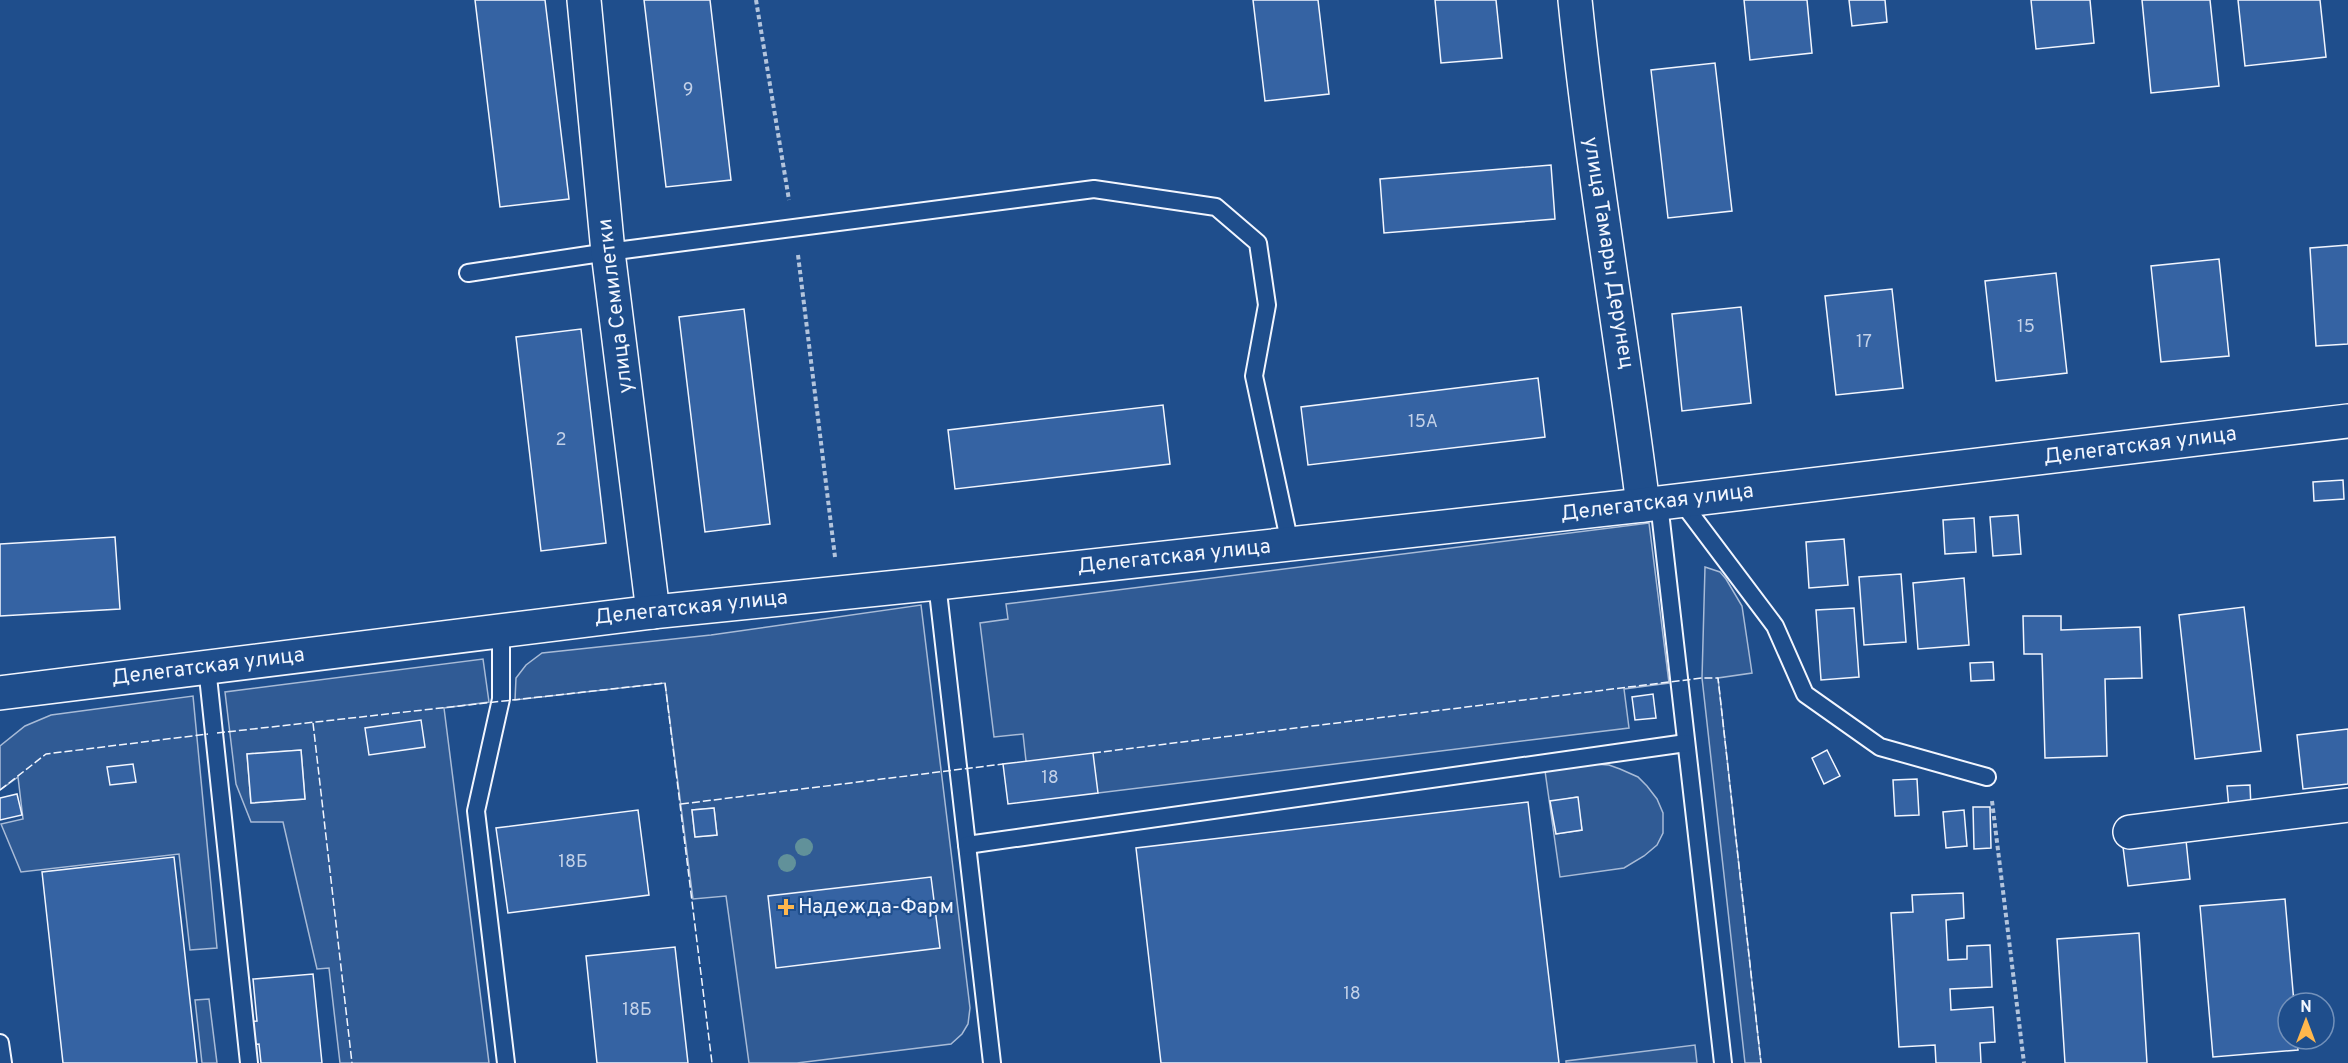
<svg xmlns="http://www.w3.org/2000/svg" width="2348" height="1063" font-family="Overpass,sans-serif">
<rect width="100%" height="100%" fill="#1f4e8c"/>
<g fill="#305b95" stroke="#a8bbd7" stroke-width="1.5" fill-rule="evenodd">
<path d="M1649,523L1669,683L1624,689L1629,728L1098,793L1026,761L1023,734L994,737L980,623L1008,619L1006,604Z"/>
<path d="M1705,567L1720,572L1726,579L1742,606L1752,673L1718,678L1761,1063H1745L1702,678Z"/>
<path d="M921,605L970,1008L968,1024L962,1034L951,1044L797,1063H749L726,896L693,899L665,683L515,700L516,678L526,665L542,653L711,635ZM714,808L717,835L695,837L692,810Z"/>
<path d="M483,659L489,702L444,708L489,1063H340L329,968L317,969L283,822H251L236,784L225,692ZM301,750L305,799L251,803L247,754Z"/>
<path d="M193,696L217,948L190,950L179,854L21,872L1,824L23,819L18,777L0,790V746L25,726L51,715Z"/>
<path d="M1594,764L1609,765L1620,769L1638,777L1647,786L1657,799L1663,813V833L1657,845L1644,856L1624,868L1560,877L1545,771ZM1577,797L1582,830L1556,834L1550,802Z"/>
<path d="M209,999L217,1063H202L195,1000Z"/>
<path d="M1695,1045L1697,1063H1566V1061Z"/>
</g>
<g fill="#3563a3" stroke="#f2f6ff" stroke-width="1.5">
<path d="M475,0H545L569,199L500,207Z"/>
<path d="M644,0H710L731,180L666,187Z"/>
<path d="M1253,0H1318L1329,94L1265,101Z"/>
<path d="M1435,0H1496L1502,58L1441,63Z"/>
<path d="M1744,0H1807L1812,53L1750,60Z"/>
<path d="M1849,0H1885L1887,22L1852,26Z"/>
<path d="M2031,0H2090L2094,43L2036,49Z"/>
<path d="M2142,0H2210L2219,86L2151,93Z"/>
<path d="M2238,0H2320L2326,57L2245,66Z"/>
<path d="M1715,63L1732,211L1668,218L1651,70Z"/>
<path d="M1551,165L1555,219L1384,233L1380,179Z"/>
<path d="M2348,245V344L2316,346L2310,248Z"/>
<path d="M2219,259L2229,356L2161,362L2151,266Z"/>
<path d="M2056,273L2067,373L1996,381L1985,281Z"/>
<path d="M1892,289L1903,388L1836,395L1825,296Z"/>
<path d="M1741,307L1751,403L1682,411L1672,314Z"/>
<path d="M744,309L770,524L705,532L679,317Z"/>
<path d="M581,329L606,543L541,551L516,337Z"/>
<path d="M1538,378L1545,437L1308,465L1301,407Z"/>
<path d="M1163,405L1170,464L955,489L948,430Z"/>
<path d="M2343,480L2344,499L2314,501L2313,482Z"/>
<path d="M2018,515L2021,554L1993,556L1990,517Z"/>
<path d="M1974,518L1976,552L1945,554L1943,520Z"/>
<path d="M115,537L120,609L0,616V544Z"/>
<path d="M1844,539L1848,585L1809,588L1806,542Z"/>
<path d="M1901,574L1906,642L1864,645L1859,577Z"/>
<path d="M1964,578L1969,645L1918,649L1913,583Z"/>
<path d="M2244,607L2261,751L2195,759L2179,615Z"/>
<path d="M1854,608L1859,677L1821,680L1816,610Z"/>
<path d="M2023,616H2061V630L2140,627L2142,678L2105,679L2107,756L2045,758L2042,654H2024Z"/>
<path d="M1993,662L1994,680L1971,681L1970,663Z"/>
<path d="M1653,694L1656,718L1635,720L1632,697Z"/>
<path d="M421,720L425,747L369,755L365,728Z"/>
<path d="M2348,729V784L2303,789L2297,735Z"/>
<path d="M301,750L305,799L251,803L247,754Z"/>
<path d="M1827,750L1840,776L1824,784L1812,758Z"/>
<path d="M1093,753L1098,793L1008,804L1003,764Z"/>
<path d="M133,764L136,782L110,785L107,767Z"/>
<path d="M1917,779L1919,815L1895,816L1893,780Z"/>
<path d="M2250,785L2251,808L2229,809L2227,786Z"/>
<path d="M17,794L22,815L0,820V798Z"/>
<path d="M1578,797L1582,830L1556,834L1550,801Z"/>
<path d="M1528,802L1559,1063H1161L1136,848Z"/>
<path d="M1973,807H1990L1991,848L1974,849Z"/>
<path d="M714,808L717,835L695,837L692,810Z"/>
<path d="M638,810L649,895L508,913L496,828Z"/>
<path d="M1964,810L1967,846L1946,848L1943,812Z"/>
<path d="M2186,840L2190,879L2128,886L2123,847Z"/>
<path d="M174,857L197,1063H63L42,872Z"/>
<path d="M931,877L940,948L776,968L768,896Z"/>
<path d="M1963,893L1964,918L1946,920L1948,960L1967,959V946L1990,945L1992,987L1950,989L1951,1010L1993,1007L1995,1042L1980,1043L1981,1063H1936L1935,1045L1899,1047L1891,913L1913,912L1912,895Z"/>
<path d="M2285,899L2294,1003H2288V1039H2297L2298,1050L2213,1057L2200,906Z"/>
<path d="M2139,933L2147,1063H2065L2057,939Z"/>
<path d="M675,947L688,1063H597L586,956Z"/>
<path d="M313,974L322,1063H261L259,1044L249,1045L247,1022L257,1021L253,979Z"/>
</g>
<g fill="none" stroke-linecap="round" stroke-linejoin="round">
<g stroke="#f2f6ff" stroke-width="20">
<g id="lane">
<path d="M468,273L608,252L1094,189L1216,207L1258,243L1267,305L1254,376L1290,544"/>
<path d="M1681,501L1775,626L1805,694L1880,747L1987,777"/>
<path d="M1659,503L1723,1063"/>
<path d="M937,583L992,1063"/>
<path d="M501,631V699L476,811L506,1063"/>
<path d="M207,667L249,1063"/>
<path d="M967,845L1686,743"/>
<path d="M0,1043L3,1063"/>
</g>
</g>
<g stroke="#f2f6ff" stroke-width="36">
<g id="street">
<path d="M584,0L608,252L653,612"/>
<path d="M1575,0C1592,169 1622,337 1643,505"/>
<path d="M0,693L653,612L937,583L1643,505L2348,421"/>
<path d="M2130,832L2348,805"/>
</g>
</g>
<g stroke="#b3c4dc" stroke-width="4" stroke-dasharray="4.5 3" stroke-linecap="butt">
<path d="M756,0L789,200"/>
<path d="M798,255L835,557"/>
<path d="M1992,801L2024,1063"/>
</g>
<use href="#lane" stroke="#1f4e8c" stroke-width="16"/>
<use href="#street" stroke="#1f4e8c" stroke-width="33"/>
<g stroke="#f2f6ff" stroke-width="1.5" stroke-dasharray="8 3" stroke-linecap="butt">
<path d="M313,723L352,1063"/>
<path d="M217,733L665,683L712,1063"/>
<path d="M1093,753L1702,678H1718L1761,1063"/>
<path d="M0,790L46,754L208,734"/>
<path d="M681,804L1003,764"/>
</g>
</g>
<g fill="#61919a">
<circle cx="804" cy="847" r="9"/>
<circle cx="787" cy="863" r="9"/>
</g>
<path fill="#ffb74d" stroke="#1f4e8c" stroke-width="2" d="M783 898h6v6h6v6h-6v6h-6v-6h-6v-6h6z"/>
<g text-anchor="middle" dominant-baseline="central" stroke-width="4.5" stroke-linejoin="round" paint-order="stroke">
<g font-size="18" fill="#c3d1e8">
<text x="688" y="90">9</text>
<text x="2026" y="327">15</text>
<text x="1864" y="342">17</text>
<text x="1423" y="422">15А</text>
<text x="561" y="440">2</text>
<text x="1050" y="778">18</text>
<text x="573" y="862">18Б</text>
<text x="1352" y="994">18</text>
<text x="637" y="1010">18Б</text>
</g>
<g font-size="21" fill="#f2f6ff" stroke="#1f4e8c">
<text transform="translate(1608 253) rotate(81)">улица Тамары Дерунец</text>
<text transform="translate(616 306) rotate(-97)">улица Семилетки</text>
<text transform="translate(2140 446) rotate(-7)">Делегатская улица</text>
<text transform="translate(1657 503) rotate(-7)">Делегатская улица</text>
<text transform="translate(1174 557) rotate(-6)">Делегатская улица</text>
<text transform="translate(691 608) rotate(-6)">Делегатская улица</text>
<text transform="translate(208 667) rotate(-7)">Делегатская улица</text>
</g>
<g font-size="21" fill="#f2f6ff" stroke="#1f4e8c" text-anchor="start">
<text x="798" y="907">Надежда-Фарм</text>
</g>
</g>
<g transform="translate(2306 1021)"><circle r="28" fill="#1f4e8c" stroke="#7391ba" stroke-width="1.5"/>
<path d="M0-4.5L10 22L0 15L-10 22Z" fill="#ffb74d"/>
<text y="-9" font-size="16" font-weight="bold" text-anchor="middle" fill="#f2f6ff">N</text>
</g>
</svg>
